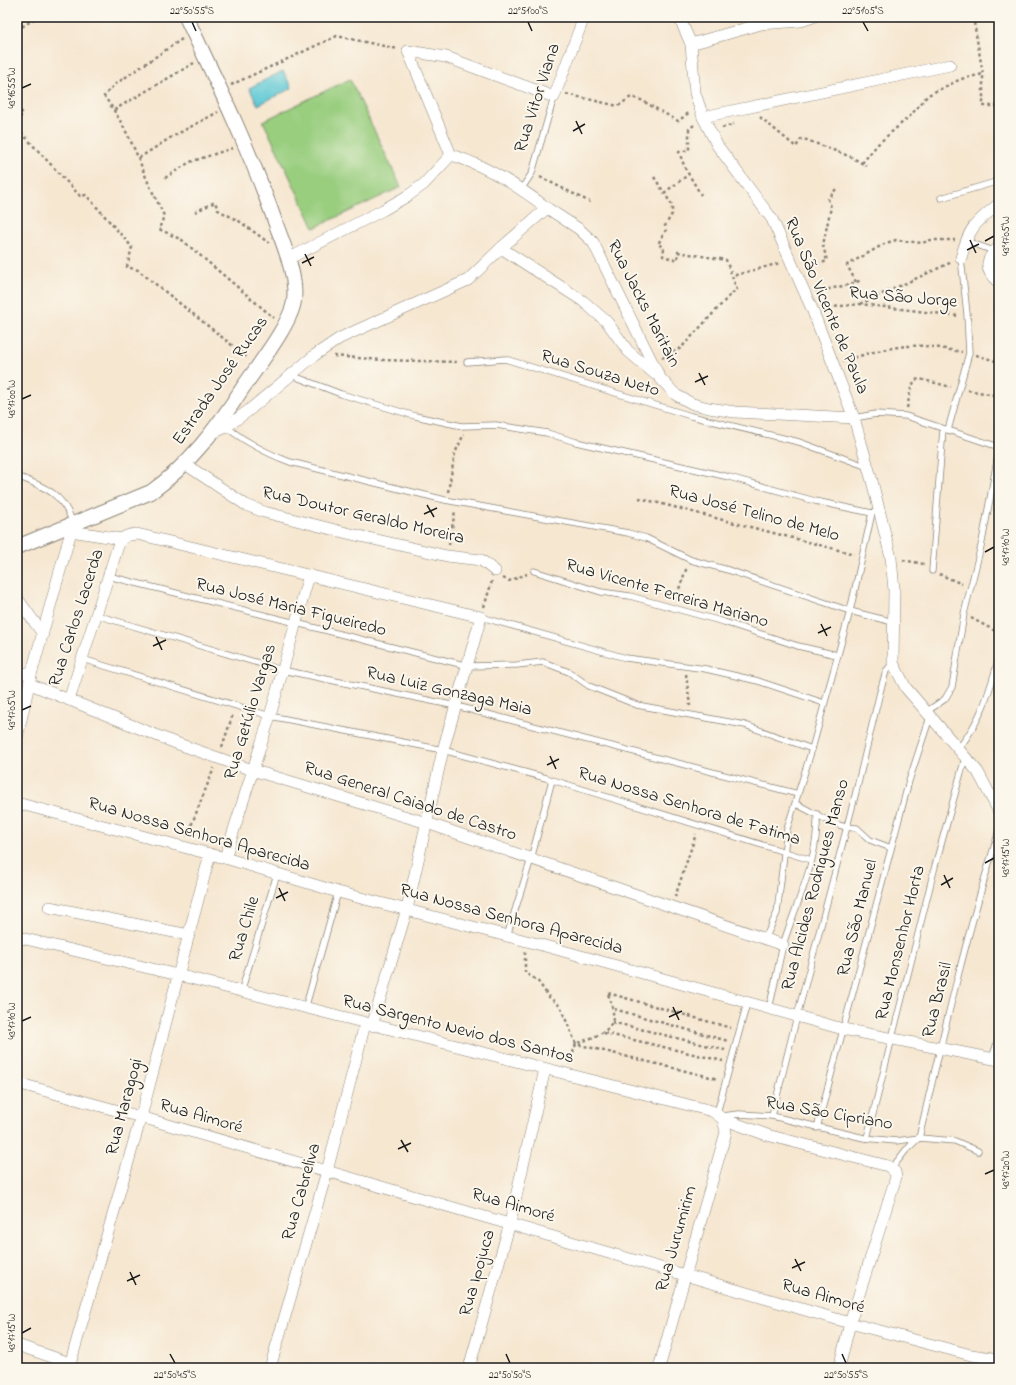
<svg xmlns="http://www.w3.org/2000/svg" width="1016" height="1385" font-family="'Indie Flower',sans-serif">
<rect width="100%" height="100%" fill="#fbf7ec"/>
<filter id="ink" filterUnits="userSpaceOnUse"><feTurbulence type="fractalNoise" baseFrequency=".025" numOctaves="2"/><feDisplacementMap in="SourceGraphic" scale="8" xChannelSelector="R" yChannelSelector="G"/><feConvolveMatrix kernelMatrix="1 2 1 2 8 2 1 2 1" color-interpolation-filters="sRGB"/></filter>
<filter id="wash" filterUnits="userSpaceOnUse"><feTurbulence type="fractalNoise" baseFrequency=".012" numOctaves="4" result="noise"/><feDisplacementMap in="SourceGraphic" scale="16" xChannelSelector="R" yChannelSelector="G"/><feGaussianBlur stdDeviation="0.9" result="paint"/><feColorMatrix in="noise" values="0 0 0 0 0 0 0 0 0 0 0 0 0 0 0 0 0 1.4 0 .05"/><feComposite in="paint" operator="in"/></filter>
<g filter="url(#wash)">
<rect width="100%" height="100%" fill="#f6e7d1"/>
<path fill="#99ce7f" stroke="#5a754e" d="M350,79L401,187L314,228L263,121Z"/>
<path fill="#5cc8d4" stroke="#3c7278" d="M283,71L292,88L258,105L249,88Z"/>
</g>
<g filter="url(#ink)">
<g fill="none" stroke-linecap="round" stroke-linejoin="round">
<g stroke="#898276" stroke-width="7">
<g id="service">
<path d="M522,188L532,173L554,97"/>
<path d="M941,198L999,181"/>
<path d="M966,241L994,251"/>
<path d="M467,362L505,359L691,416L799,442L868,467"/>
<path d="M291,375L341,394L415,416L462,426L496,425L547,433L576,442L729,477L815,501L872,513"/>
<path d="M854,418L876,414L906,416L999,447"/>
<path d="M226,427C247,443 266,453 290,462L445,500L628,533L646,538L691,560L728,570L850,611L893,622"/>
<path d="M948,430L969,353L967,314L961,258"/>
<path d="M17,476C45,487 63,493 73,524"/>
<path d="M534,571L601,592L630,596L724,622L798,646L837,655"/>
<path d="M932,571L943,429"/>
<path d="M108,576L468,666L517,665L543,662L569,672L589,686L637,705L745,725L812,749"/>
<path d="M96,615L282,670L456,706L798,794"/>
<path d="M481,617L626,658L706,669L758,681L824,703"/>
<path d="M82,659L270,716L443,750L546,778L811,860"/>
<path d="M926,712L945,699L952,687L964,614L982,542L999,450"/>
<path d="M959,748C982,719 989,692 999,658"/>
<path d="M796,804C816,813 834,828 857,828L870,840L891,848"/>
<path d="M507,936L531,859L552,780"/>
<path d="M765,939L777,913L787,829L812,749L850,611L872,513L875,512"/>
<path d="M241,992L277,874"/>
<path d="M305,1009L338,892"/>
<path d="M769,1009C774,988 778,966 783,945C796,903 819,860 817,814"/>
<path d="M992,1058L999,1037"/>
<path d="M717,1113L747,1003"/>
<path d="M722,1116L739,1114L772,1116L864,1138L896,1141L919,1138L955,1141L978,1151"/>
<path d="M772,1116L797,1016L854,800L880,692L886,671L893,663"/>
<path d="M817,1128L909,781L930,717"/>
<path d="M867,1138L935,866L965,758"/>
<path d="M892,1168L906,1150L919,1138C943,1035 967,932 999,831"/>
</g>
</g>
<g stroke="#898276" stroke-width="12">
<g id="minor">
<path d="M679,17L691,44L695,93L703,117L717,145L772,219L812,309L854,418L872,481L891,558L894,590L893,663L906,688L978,772L999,812"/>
<path d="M691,44L761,24L801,21L813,17"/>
<path d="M408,51L446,57L554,97L584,17"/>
<path d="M408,51L451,155"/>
<path d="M703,117L950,65"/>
<path d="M999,247C984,260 984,270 999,283"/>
<path d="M501,248L583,301L607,322L628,351L655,374"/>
<path d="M961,258C969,227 975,223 999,204"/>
<path d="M288,259L383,210L409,195L424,184L451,155C486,165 518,186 547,208"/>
<path d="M211,434L226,427L248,411L315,355L340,338L468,280L501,248L547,208L579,229L593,242L660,378L676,395L693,404L709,408L735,412L854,418"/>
<path d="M185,464L246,505L264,512L351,534L447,556L481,560L495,571"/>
<path d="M71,531L121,539"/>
<path d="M17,598L43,634"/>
<path d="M17,671L31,675"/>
<path d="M30,684L173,742L252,770L427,823L783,945"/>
<path d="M69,700L118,546C122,536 127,535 137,534L481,617L443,750L407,909L372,1026"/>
<path d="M17,738L31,675L73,524"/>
<path d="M17,803L225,858L338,892L538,944L843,1029L999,1060"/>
<path d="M225,858L270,716L309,575"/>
<path d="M49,907L189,935"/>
<path d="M17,937L178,975L712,1111L723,1119L767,1135L888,1166L895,1172L896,1177L850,1323L839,1368"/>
<path d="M17,1083L141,1117L850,1323L971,1355L999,1359"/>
<path d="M17,1345L70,1363"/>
<path d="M69,1368L141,1117L210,854"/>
<path d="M270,1368L327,1171L365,1024"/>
<path d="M469,1368L510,1223L545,1069"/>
<path d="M659,1368L726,1132L723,1119"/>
</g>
</g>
<g stroke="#898276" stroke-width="16">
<path id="tertiary" d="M17,547L151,492C189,465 217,428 242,389C256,368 291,324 294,301C297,278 285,248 277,227C252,155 219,86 186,17"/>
</g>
<g stroke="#898276" stroke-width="2.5" stroke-dasharray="3 3" stroke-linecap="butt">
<path d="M973,17L983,74V106H999"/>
<path d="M17,30L34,19L33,17"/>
<path d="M182,39L114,85L104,96C121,119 133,144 143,170C149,186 157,200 164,216L159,229L182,240L274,318"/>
<path d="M231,85L337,36L398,49"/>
<path d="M566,94L618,106L631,97L641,100L678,121L690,112"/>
<path d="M17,106L23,114L17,120"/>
<path d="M114,110L194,63"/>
<path d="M760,117L796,147L801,139L807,140L851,157L867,166"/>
<path d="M694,125L689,129V150L679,152L685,168L701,195"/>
<path d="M17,128L80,196L86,195L132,247L127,267L138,270L248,358"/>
<path d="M722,128L734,124"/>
<path d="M139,158L170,138L218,112"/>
<path d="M862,163L878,144L911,115L928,95L961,79L983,74"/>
<path d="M540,177L590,202"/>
<path d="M654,177L672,205V214L665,226L666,230L658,244L664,248L663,256L677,260L678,252L726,260L732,276"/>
<path d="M165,178L190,162L233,148"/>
<path d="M664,193L689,174"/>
<path d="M195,212L215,202L218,210L239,221L269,243"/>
<path d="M806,269L827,261L823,245L831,207L828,199L836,189"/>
<path d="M856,282L847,265L886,243L896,240L922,243L931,240H955"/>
<path d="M816,292L847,285L862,280"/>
<path d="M860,304L952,262"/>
<path d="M823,308L860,304L959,316"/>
<path d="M976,355L999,362"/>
<path d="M334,356L381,360L459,362"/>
<path d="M662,358L681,348L731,294L737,290L732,276L780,263"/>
<path d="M843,361C869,353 897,344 925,346C937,347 949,350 962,352"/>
<path d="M968,390L999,396"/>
<path d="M907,408L911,388L915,380L920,379L951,387"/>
<path d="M448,492L455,453L464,434"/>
<path d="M639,498L854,554"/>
<path d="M449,545L455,511"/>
<path d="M903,560L924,564"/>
<path d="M939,574L962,584"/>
<path d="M503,578L509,581L527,574"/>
<path d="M675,600L687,567"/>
<path d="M484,607L492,581"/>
<path d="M971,618L999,633"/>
<path d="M686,674L690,706"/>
<path d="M222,747L233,714"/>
<path d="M187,836L214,768"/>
<path d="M675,897L696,834"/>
<path d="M525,952V973L537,980L549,997L560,1006L576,1044L718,1079"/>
<path d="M608,993L731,1028"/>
<path d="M614,1009L728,1041"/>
<path d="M612,1022L725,1050"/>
<path d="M604,1033L723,1061"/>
<path d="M569,1064L576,1044C606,1032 622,1029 608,994"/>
</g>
<use href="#service" stroke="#fff" stroke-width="5.5"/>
<use href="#minor" stroke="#fff" stroke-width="11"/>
<use href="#tertiary" stroke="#fff" stroke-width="14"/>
</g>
</g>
<path fill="none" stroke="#1c1c1c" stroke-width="1.5" d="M192,22L196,31M528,22L532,31M863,22L868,31M22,88L31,84M576,121L582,134M573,131L585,124M970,240L976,253M985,241L994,236M967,250L979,244M305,254L311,266M302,263L314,257M699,373L705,385M695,382L708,376M22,399L31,395M427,505L434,517M424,514L437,508M985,552L994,547M821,624L827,636M818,633L831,627M156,637L162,650M153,646L166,640M22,710L31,706M550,756L556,769M547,765L559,759M985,863L994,858M944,875L950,888M941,885L953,878M279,888L285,901M276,898L288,892M673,1007L679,1020M669,1017L682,1011M22,1021L31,1017M401,1140L408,1152M398,1149L411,1143M985,1174L994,1170M795,1259L801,1271M792,1268L805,1262M130,1272L136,1285M127,1281L140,1275M22,1333L31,1328M170,1354L175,1363M506,1354L510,1363M842,1354L846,1363"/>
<g text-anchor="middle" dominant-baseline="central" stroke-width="4" stroke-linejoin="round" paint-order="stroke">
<g font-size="18" fill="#1c1c1c" stroke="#fbf7ec">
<text transform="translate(538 98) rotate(-72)">Rua Vitor Viana</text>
<text transform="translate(903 298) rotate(5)">Rua São Jorge</text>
<text transform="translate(643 304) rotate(63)">Rua Jacks Maritain</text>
<text transform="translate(826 306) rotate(67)">Rua São Vicente de Paula</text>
<text transform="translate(600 374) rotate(17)">Rua Souza Neto</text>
<text transform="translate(221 381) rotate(-55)">Estrada José Rucas</text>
<text transform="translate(754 514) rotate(15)">Rua José Telino de Melo</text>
<text transform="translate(363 516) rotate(13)">Rua Doutor Geraldo Moreira</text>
<text transform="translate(667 594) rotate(16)">Rua Vicente Ferreira Mariano</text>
<text transform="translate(291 608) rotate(14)">Rua José Maria Figueiredo</text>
<text transform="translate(77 618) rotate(-72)">Rua Carlos Lacerda</text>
<text transform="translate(449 692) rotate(13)">Rua Luiz Gonzaga Maia</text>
<text transform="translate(251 712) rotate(-73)">Rua Getúlio Vargas</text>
<text transform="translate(410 802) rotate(18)">Rua General Caiado de Castro</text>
<text transform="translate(689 807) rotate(17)">Rua Nossa Senhora de Fatima</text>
<text transform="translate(199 835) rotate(16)">Rua Nossa Senhora Aparecida</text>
<text transform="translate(816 885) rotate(-75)">Rua Alcides Rodrigues Manso</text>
<text transform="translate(858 918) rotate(-76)">Rua São Manuel</text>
<text transform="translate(511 920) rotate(15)">Rua Nossa Senhora Aparecida</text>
<text transform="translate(245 929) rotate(-73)">Rua Chile</text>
<text transform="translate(901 943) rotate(-76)">Rua Monsenhor Horta</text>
<text transform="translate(938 1000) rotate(-76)">Rua Brasil</text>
<text transform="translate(458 1030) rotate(14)">Rua Sargento Nevio dos Santos</text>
<text transform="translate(125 1107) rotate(-75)">Rua Maragogi</text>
<text transform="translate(829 1114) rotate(10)">Rua São Cipriano</text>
<text transform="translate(201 1117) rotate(16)">Rua Aimoré</text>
<text transform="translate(302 1192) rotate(-74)">Rua Cabreliva</text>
<text transform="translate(513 1206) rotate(16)">Rua Aimoré</text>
<text transform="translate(677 1239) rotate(-74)">Rua Jurumirim</text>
<text transform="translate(478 1273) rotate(-74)">Rua Ipojuca</text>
<text transform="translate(823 1297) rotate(16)">Rua Aimoré</text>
</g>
</g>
<rect width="1016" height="1385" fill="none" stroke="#fbf7ec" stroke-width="44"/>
<rect x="22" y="22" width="972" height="1341" fill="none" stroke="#1c1c1c" stroke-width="1.5"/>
<g font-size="10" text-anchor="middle" fill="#1c1c1c">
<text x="192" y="14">22°50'55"S</text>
<text x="528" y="14">22°51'00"S</text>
<text x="863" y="14">22°51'05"S</text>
<text transform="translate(11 88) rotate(-90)" y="4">43°16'55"W</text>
<text transform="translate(1005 236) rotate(-90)" y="4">43°17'05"W</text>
<text transform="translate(11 399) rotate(-90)" y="4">43°17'00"W</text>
<text transform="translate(1005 547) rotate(-90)" y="4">43°17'10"W</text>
<text transform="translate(11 710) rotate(-90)" y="4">43°17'05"W</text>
<text transform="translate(1005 858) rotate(-90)" y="4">43°17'15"W</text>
<text transform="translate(11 1021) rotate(-90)" y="4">43°17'10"W</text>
<text transform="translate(1005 1170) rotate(-90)" y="4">43°17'20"W</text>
<text transform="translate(11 1333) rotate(-90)" y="4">43°17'15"W</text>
<text x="175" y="1378">22°50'45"S</text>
<text x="510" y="1378">22°50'50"S</text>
<text x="846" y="1378">22°50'55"S</text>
</g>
</svg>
